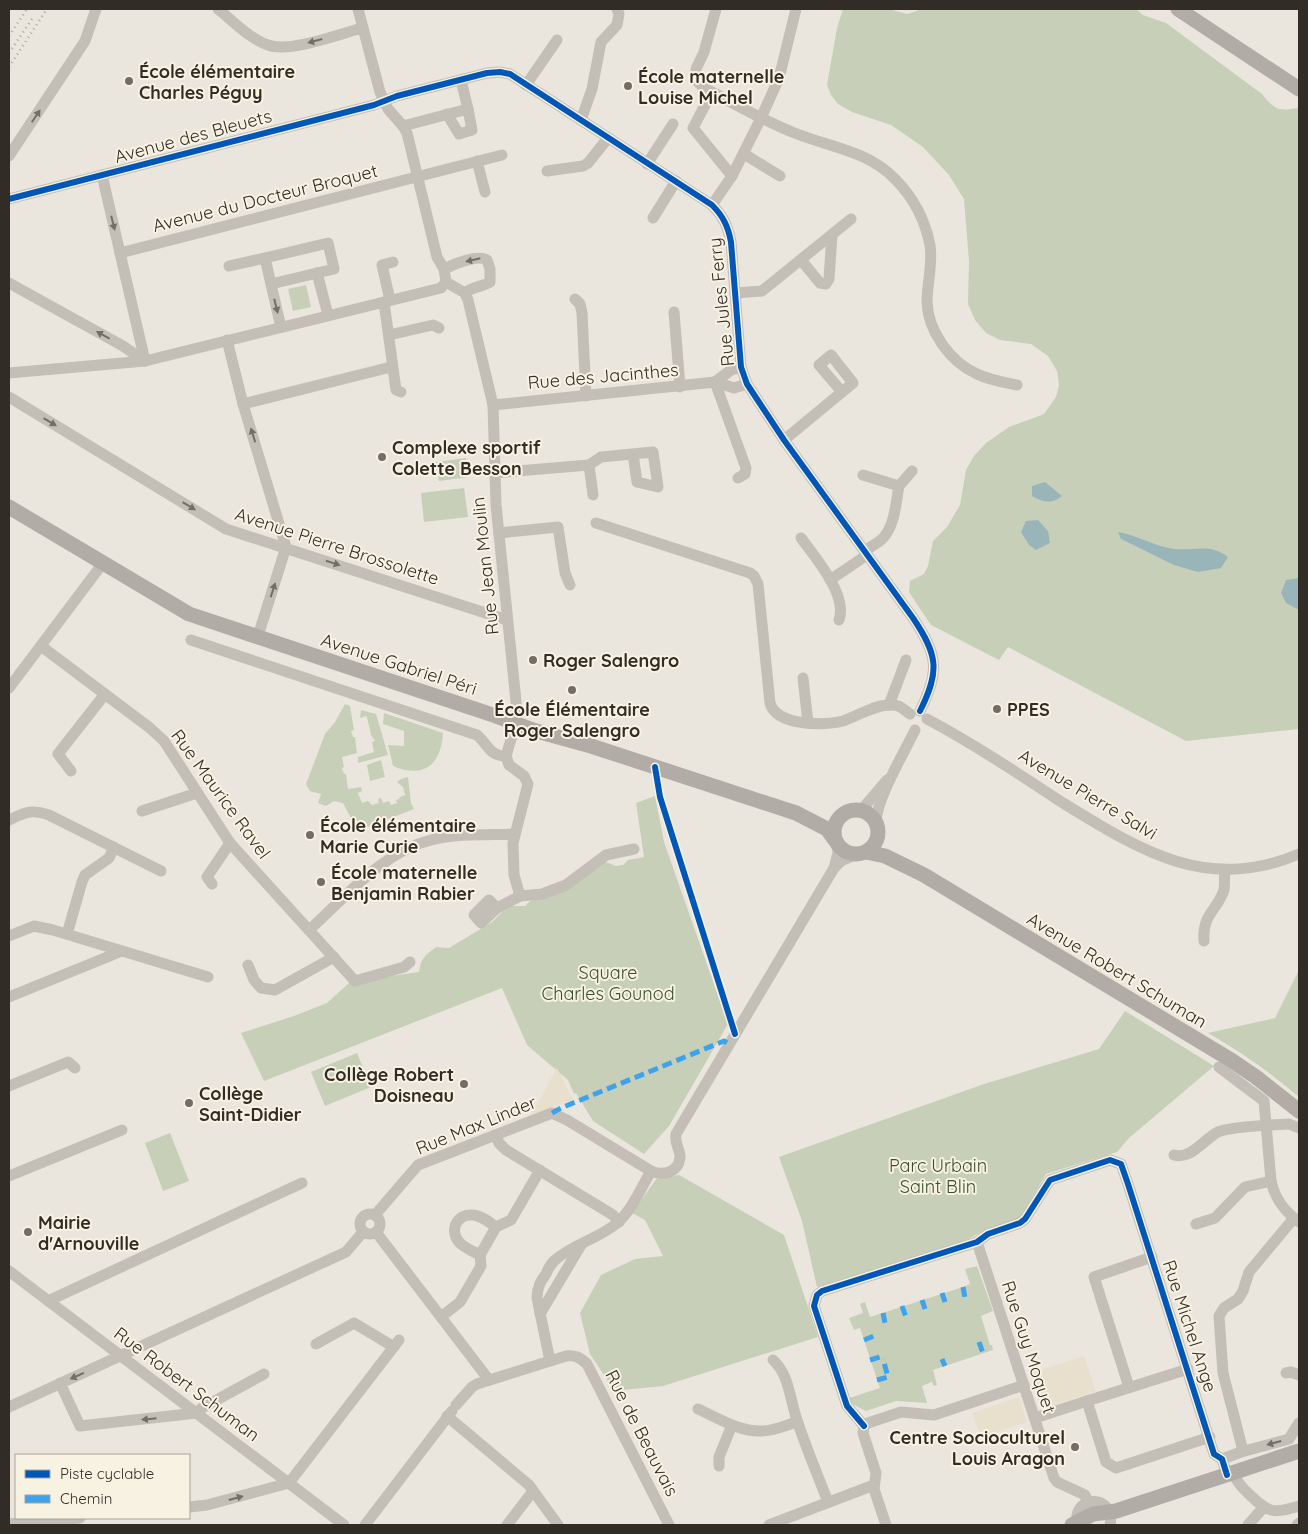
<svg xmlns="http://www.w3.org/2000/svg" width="1308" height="1534" font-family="Quicksand,sans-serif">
<rect width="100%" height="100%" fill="#eae6dd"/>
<g fill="#c7cfb8">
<path d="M843,9H888L907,14L923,9H1136L1143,15L1166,23L1262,94C1276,111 1278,111 1299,108V729L1186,741L1008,647L999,660L931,625L909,592L910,581L924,574L928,566L933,541L947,527L960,505L966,470L974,456L986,443L1009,427L1044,414L1056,397L1059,385L1057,371L1048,356L1031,344L1000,340L986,333L975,320L968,304L969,261L964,199L949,175L923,147L891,125L852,112L838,104L831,95L827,85L837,28Z"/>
<path d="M306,285L311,307L293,311L288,289Z"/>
<path d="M466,458L469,477L439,481L436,462Z"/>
<path d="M464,488L468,517L424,522L421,493Z"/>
<path d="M345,704L350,706L354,730L351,731L353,737H355L357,753L342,757L344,767L342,768L344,774H346L348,789L361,787L362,791L358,793L362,803L368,801L372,805L379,803L378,799L381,798L383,803L389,801L391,805L397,803L396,800L399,799L400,797L405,795L403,787L397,782L401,779L408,777L411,803L414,809L363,829L356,828L343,803L334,801L326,806L318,803L321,794L310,791L306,784L325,734L335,722Z"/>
<path d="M361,710L376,714L388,755L358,763V757L374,752L372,742L375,741L371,735L367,717L366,716L360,718Z"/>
<path d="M384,713L443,733C441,765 424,779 393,766L388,745L404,746V731L383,724Z"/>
<path d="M381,760L385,777L370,781L367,765Z"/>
<path d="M655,796L664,842L728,1024L669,1126L644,1154L593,1121L576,1093L574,1094L568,1080L527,1045L502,988L264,1081L241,1033L294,1016L327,1003L350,982L419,972L421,962L426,955L436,947L449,948L492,922L502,912L511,906H525L530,901L539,899L600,863L606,862L616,866L623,865L628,860L644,857L636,803Z"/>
<path d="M1299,970V1097C1271,1073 1240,1051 1208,1033L1275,1018Z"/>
<path d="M1125,1011L1214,1066L1129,1138L1117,1152L1046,1174L1020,1218L987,1229L966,1240L817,1287L802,1221L779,1157L984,1084L1099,1049Z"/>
<path d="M357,1053L371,1087L325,1106L311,1072Z"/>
<path d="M170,1133L189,1181L163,1191L145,1143Z"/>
<path d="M679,1175L784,1235L818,1337L663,1386L622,1390L612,1387L590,1354L580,1313L601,1275L635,1259L663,1256L645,1220L632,1213L657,1178Z"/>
<path d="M977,1266L993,1311L981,1316L990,1345H992L993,1350L933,1370L937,1385L934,1386L932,1382L922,1386L927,1403L896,1401L866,1411L852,1404L849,1398L880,1388L860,1328L854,1330L849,1318L863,1313L860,1304L865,1302L870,1317L963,1287L970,1284L965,1269Z"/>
</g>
<g fill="#e8e0cc">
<path d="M557,1068L573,1100L531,1115Z"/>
<path d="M1084,1356L1096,1391L1042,1409L1031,1373Z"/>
<path d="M1019,1397L1027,1422L981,1437L972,1413Z"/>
</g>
<g fill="#9ab5ba">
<path d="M1045,482L1062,496C1052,505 1042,502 1032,496V486Z"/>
<path d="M1038,520L1048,531L1050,543L1036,550L1029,545L1021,532L1026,521Z"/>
<path d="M1118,532C1138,535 1155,547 1175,549C1195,551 1210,543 1228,557L1221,568L1198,572L1174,565L1121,539Z"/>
<path d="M1299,578V610L1286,603L1281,593L1286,580Z"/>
</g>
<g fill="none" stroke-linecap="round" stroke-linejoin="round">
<g stroke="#c3beb6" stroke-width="11">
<path d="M218,9C233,21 250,39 268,45C290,53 339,34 362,28"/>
<path d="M358,9L380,92L388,109L403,126L407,133L437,257L444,269L446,282"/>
<path d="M716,9L704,52L696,69V76L698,82L704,88C734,103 762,120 792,132C828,147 867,150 895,179C913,197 925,220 930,245C933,264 927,283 927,302C928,331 950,362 977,374C989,380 1003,382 1017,385"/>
<path d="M526,85L557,40"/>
<path d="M712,92L693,128L732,176"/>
<path d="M447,114L459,134L472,130L468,109"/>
<path d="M581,120L592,89L601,42L617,25L619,14L617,9"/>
<path d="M403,126L468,109L461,80"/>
<path d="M744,154L780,176"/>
<path d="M9,156L85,41L96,9"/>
<path d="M477,161L485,192"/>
<path d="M647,164L673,124"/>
<path d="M547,171L583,166L588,163L608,138"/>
<path d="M102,175L145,361"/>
<path d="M9,199L374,105L397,96L487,73L500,72L510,74L712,205C723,216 728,226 731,242L741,367L747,384L784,440L913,618C938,655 940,671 920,711"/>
<path d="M712,205L732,176L761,118L779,78L796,9"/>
<path d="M653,218L676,181"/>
<path d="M120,253L502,155"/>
<path d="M801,260L820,283L826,284L829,279L832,235"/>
<path d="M229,266L265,258"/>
<path d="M444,269C454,264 478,254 487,260L490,269V282C482,287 471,287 465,293"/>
<path d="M317,273L328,315"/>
<path d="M446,282L465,293L468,300L493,405L496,505L517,711L516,723L506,756L509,765L524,776L528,784L513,843L514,875L520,896"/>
<path d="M9,283L123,346L145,361"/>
<path d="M271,284L334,269L328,243L265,258L279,319L281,327"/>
<path d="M735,293L762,291L851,219"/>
<path d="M575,299L580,304L582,313L586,396"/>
<path d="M390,300L382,265L393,262"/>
<path d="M384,302L396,390L401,392"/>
<path d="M674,312L680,387"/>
<path d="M389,335L433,325L439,328"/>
<path d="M227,340L243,404L286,547L258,636"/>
<path d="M9,373L145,361L441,288L446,282"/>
<path d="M715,382L746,468L745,474L738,478"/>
<path d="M715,382L731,370L741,367"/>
<path d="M9,397L226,529L507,620"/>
<path d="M243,404L391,367"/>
<path d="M493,405L715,382L734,388L747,384"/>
<path d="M784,440L853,383L831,355L819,365L842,392"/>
<path d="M589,465L593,495"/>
<path d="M494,473L589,465L601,457L653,452L658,487L637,482L633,454"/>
<path d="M863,475L899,486L912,471"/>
<path d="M596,523L750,573L754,576L758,584L770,703C776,726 825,726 843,721C858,716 874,705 890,705C899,704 903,709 910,714"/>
<path d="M499,533L558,527L565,573L570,585"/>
<path d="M801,538C815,557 848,595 839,620"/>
<path d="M864,551C870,547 879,543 884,537C895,524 896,502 899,486"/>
<path d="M830,580L867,555"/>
<path d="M191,640L477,735C488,744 489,756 506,756"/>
<path d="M41,646L150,728L164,741L230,843L355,981L404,967L410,962"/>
<path d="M803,678L808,723"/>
<path d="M9,688L103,563"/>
<path d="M889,705L906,660"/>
<path d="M927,719C974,744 1019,774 1063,803C1141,851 1207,893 1299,854"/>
<path d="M71,771L58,754L105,694"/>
<path d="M858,810L864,807L887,780"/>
<path d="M142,811L197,793"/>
<path d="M9,820C26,812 31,809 49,815L161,871"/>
<path d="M876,822C877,798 904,753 915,730"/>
<path d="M834,868L841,861L857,854"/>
<path d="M212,884L207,877L230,843"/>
<path d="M497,908L489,900L474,915L481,923L497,908L520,896L542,894L566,885L606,855L634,849"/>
<path d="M309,930C345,898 382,852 431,840C458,833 488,835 515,834"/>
<path d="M67,934L82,882L85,875L109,858L114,847"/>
<path d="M9,936L34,926L53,930L208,977"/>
<path d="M1204,941C1202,914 1217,911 1224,890C1225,884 1224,876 1225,870"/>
<path d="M248,965L254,980L261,988L275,990L334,957"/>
<path d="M9,997L122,951"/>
<path d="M1219,1067L1264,1101L1271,1181C1275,1199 1284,1211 1299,1222"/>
<path d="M9,1086L68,1062L75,1068"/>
<path d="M495,1135L499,1143L506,1150L613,1215L619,1222"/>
<path d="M1174,1155C1191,1160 1204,1139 1218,1132C1230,1126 1273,1125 1289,1124L1299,1128"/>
<path d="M9,1176L122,1130"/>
<circle cx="370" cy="1224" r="10"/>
<path d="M375,1215L418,1165L552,1113L567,1120L651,1171C663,1176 678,1173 680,1158C681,1150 674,1145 676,1134L834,868L838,853L837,843"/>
<path d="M1196,1224L1215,1218L1245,1187L1271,1181"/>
<path d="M496,1227L511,1220L540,1170"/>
<path d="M376,1232L489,1380"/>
<path d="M977,1242L1054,1478L1057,1482L1085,1495L1088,1502"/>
<path d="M480,1255C473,1251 464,1248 459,1242C449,1230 457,1214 472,1215C481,1215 489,1222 496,1227"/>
<path d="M9,1271L344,1525"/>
<path d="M48,1301L302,1183"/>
<path d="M540,1314L581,1245"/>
<path d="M441,1317L460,1302L481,1266L480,1255L496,1227"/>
<path d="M316,1344L354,1323L394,1347"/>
<path d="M773,1360C790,1375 790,1402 798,1423C807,1450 818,1476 828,1502"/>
<path d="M550,1361L537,1298C537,1288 540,1282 546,1274C548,1269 551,1264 554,1261C572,1244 599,1239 617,1223C632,1210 641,1188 651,1171"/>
<path d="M1286,1373L1291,1372L1299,1375"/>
<path d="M60,1383L80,1426L197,1413L202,1408L264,1374"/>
<path d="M1129,1387L1094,1277L1152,1257"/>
<path d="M1087,1401L1188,1369"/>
<path d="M456,1405L472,1387L477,1384L566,1356C575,1355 580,1357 587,1364L669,1525"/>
<path d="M9,1407L346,1252L363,1232"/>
<path d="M698,1409C718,1418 739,1432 762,1431C774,1431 786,1425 797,1422"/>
<path d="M447,1416L529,1485L558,1525"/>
<path d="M1035,1418L1087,1401L1106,1462L1116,1468L1210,1437"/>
<path d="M864,1426L847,1406L814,1306L817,1295L822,1291L977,1242L988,1234L1020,1223L1025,1219L1050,1180L1110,1160L1121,1164L1128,1184L1214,1454L1222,1459L1227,1475"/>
<path d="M864,1426L868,1423L901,1412L934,1415L1024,1385"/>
<path d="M864,1426L863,1433L876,1473L874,1489L886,1525"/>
<path d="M1241,1452L1289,1439L1299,1423"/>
<path d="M1222,1459L1241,1452L1242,1447L1223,1373L1219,1316L1224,1308L1238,1299L1243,1291L1249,1272L1294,1218"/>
<path d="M719,1466V1457L732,1425"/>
<path d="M1233,1473C1237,1482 1242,1488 1250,1495C1268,1513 1274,1514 1299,1506"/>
<path d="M189,1507L207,1505L289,1483L399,1340"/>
<path d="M9,1524L80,1518"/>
<path d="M365,1525L452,1411"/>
<path d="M507,1525L533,1491"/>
<path d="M769,1525L874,1485"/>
<path d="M1077,1525C1072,1493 1116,1494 1110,1525"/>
<path d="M1248,1525L1263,1508"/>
<path d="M1297,1525L1299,1523"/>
</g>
<g stroke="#b1aca6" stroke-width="15">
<path d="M1178,9L1299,89"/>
<path d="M9,507L189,614L496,716L533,730L591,746L796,813L827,829L835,840"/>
<circle cx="856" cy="832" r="22"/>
<path d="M866,852L885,856L924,875L1231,1060L1256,1077L1299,1111"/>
<path d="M1072,1525L1093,1514L1116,1511L1299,1451"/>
</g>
<g stroke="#aaa6a1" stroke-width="2.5" stroke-dasharray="1 4" stroke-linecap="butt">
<path d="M9,36L27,9"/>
<path d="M9,53L34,16"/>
<path d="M9,67L47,9"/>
</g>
<g stroke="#3ea3eb" stroke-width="5" stroke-dasharray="10 5" stroke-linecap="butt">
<path d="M552,1113L561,1108L724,1041L729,1044"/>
<path d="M963,1287L965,1298"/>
<path d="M942,1293L945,1302"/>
<path d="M922,1300L925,1309"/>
<path d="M902,1306L906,1317"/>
<path d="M883,1313L885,1323"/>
<path d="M864,1340L874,1336"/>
<path d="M979,1342L983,1353"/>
<path d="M942,1359L945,1366"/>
<path d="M870,1360L880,1357"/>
<path d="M877,1380L888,1377L883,1359"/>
</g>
<g stroke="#f8f2e3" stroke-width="9">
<g id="cycleway">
<path d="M9,199L374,105L397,96L487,73L500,72L510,74L712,205C723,216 728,226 731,242L741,367L747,384L784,440L913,618C938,655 940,671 920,711"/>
<path d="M655,767L660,797L735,1034"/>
<path d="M864,1426L847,1406L814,1306L817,1295L822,1291L977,1242L988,1234L1020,1223L1025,1219L1050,1180L1110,1160L1121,1164L1128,1184L1214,1454L1222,1459L1227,1475"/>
</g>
</g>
<use href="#cycleway" stroke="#0057b8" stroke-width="6"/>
</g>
<defs><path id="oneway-solid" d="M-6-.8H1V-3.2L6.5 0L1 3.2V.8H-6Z" transform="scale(1.25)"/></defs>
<g fill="#736e67">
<use href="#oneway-solid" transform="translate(315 41) rotate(165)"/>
<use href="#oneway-solid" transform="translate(36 116) rotate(-56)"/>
<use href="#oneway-solid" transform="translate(113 223) rotate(76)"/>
<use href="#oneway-solid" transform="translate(473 260) rotate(167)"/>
<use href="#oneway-solid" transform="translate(276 306) rotate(76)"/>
<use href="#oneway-solid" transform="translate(103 335) rotate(-151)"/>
<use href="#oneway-solid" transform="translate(50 422) rotate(31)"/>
<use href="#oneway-solid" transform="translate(253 435) rotate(-107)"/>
<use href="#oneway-solid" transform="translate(189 506) rotate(31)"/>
<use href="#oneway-solid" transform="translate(333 563) rotate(18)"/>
<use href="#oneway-solid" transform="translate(273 590) rotate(-72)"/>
<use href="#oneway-solid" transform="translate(77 1376) rotate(156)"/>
<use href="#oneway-solid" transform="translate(149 1419) rotate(174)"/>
<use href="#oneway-solid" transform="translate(1274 1443) rotate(165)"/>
<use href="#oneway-solid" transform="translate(236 1498) rotate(-15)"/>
</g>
<g fill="#726d66" stroke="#f8f2e3" stroke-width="2">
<circle cx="129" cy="81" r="5"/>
<circle cx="628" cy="86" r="5"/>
<circle cx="382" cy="457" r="5"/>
<circle cx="533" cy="660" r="5"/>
<circle cx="572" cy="690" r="5"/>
<circle cx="997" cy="709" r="5"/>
<circle cx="310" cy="835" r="5"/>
<circle cx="321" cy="882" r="5"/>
<circle cx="464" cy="1084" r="5"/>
<circle cx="189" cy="1103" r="5"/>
<circle cx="28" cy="1232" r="5"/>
<circle cx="1075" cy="1447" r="5"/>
</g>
<g text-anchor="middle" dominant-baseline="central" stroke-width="4" stroke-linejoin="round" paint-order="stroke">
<g font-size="18" font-weight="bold" fill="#322c26" stroke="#f8f2e3" text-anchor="start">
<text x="139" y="71">École élémentaire<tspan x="139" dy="21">Charles Péguy</tspan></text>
<text x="638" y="76">École maternelle<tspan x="638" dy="21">Louise Michel</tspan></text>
<text x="392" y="447">Complexe sportif<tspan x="392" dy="21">Colette Besson</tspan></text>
<text x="543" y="660">Roger Salengro</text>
<text x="572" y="709" text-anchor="middle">École Élémentaire<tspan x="572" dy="21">Roger Salengro</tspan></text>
<text x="1007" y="709">PPES</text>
<text x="320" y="825">École élémentaire<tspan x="320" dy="21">Marie Curie</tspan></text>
<text x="331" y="872">École maternelle<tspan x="331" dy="21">Benjamin Rabier</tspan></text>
<text x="454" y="1074" text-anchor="end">Collège Robert<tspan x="454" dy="21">Doisneau</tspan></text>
<text x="199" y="1093">Collège<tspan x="199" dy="21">Saint-Didier</tspan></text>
<text x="38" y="1222">Mairie<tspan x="38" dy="21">d'Arnouville</tspan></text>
<text x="1065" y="1437" text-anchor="end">Centre Socioculturel<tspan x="1065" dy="21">Louis Aragon</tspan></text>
</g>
<g font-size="18" fill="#322c26" stroke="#f8f2e3">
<text transform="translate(193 136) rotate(-15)">Avenue des Bleuets</text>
<text transform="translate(265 198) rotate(-14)">Avenue du Docteur Broquet</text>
<text transform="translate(721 302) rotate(-96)">Rue Jules Ferry</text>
<text transform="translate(603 376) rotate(-5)">Rue des Jacinthes</text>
<text transform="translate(337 546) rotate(18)">Avenue Pierre Brossolette</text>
<text transform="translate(485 566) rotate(-96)">Rue Jean Moulin</text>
<text transform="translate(399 664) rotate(18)">Avenue Gabriel Péri</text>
<text transform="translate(221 794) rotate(54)">Rue Maurice Ravel</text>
<text transform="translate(1088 794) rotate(31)">Avenue Pierre Salvi</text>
<text transform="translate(1117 970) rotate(31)">Avenue Robert Schuman</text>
<text transform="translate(476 1125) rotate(-22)">Rue Max Linder</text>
<text transform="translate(1190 1326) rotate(72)">Rue Michel Ange</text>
<text transform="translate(1029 1347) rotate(72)">Rue Guy Moquet</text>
<text transform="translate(187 1384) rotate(37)">Rue Robert Schuman</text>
<text transform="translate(642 1433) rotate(63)">Rue de Beauvais</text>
</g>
<g font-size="18" fill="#3b4f2b" stroke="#f8f2e3">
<text x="608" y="972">Square<tspan x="608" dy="21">Charles Gounod</tspan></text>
<text x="938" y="1165">Parc Urbain<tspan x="938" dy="21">Saint Blin</tspan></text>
</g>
</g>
<rect width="1308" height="1534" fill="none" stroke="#322c26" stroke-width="20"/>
<rect x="15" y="1454" width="175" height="65" fill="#f8f2e3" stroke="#a9a397"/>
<rect x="25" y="1470" width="25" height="8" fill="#0057b8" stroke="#a9a397"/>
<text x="60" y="1479" font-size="15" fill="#322c26">Piste cyclable</text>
<rect x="25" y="1495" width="25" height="8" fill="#3ea3eb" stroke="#a9a397"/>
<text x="60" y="1504" font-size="15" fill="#322c26">Chemin</text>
</svg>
